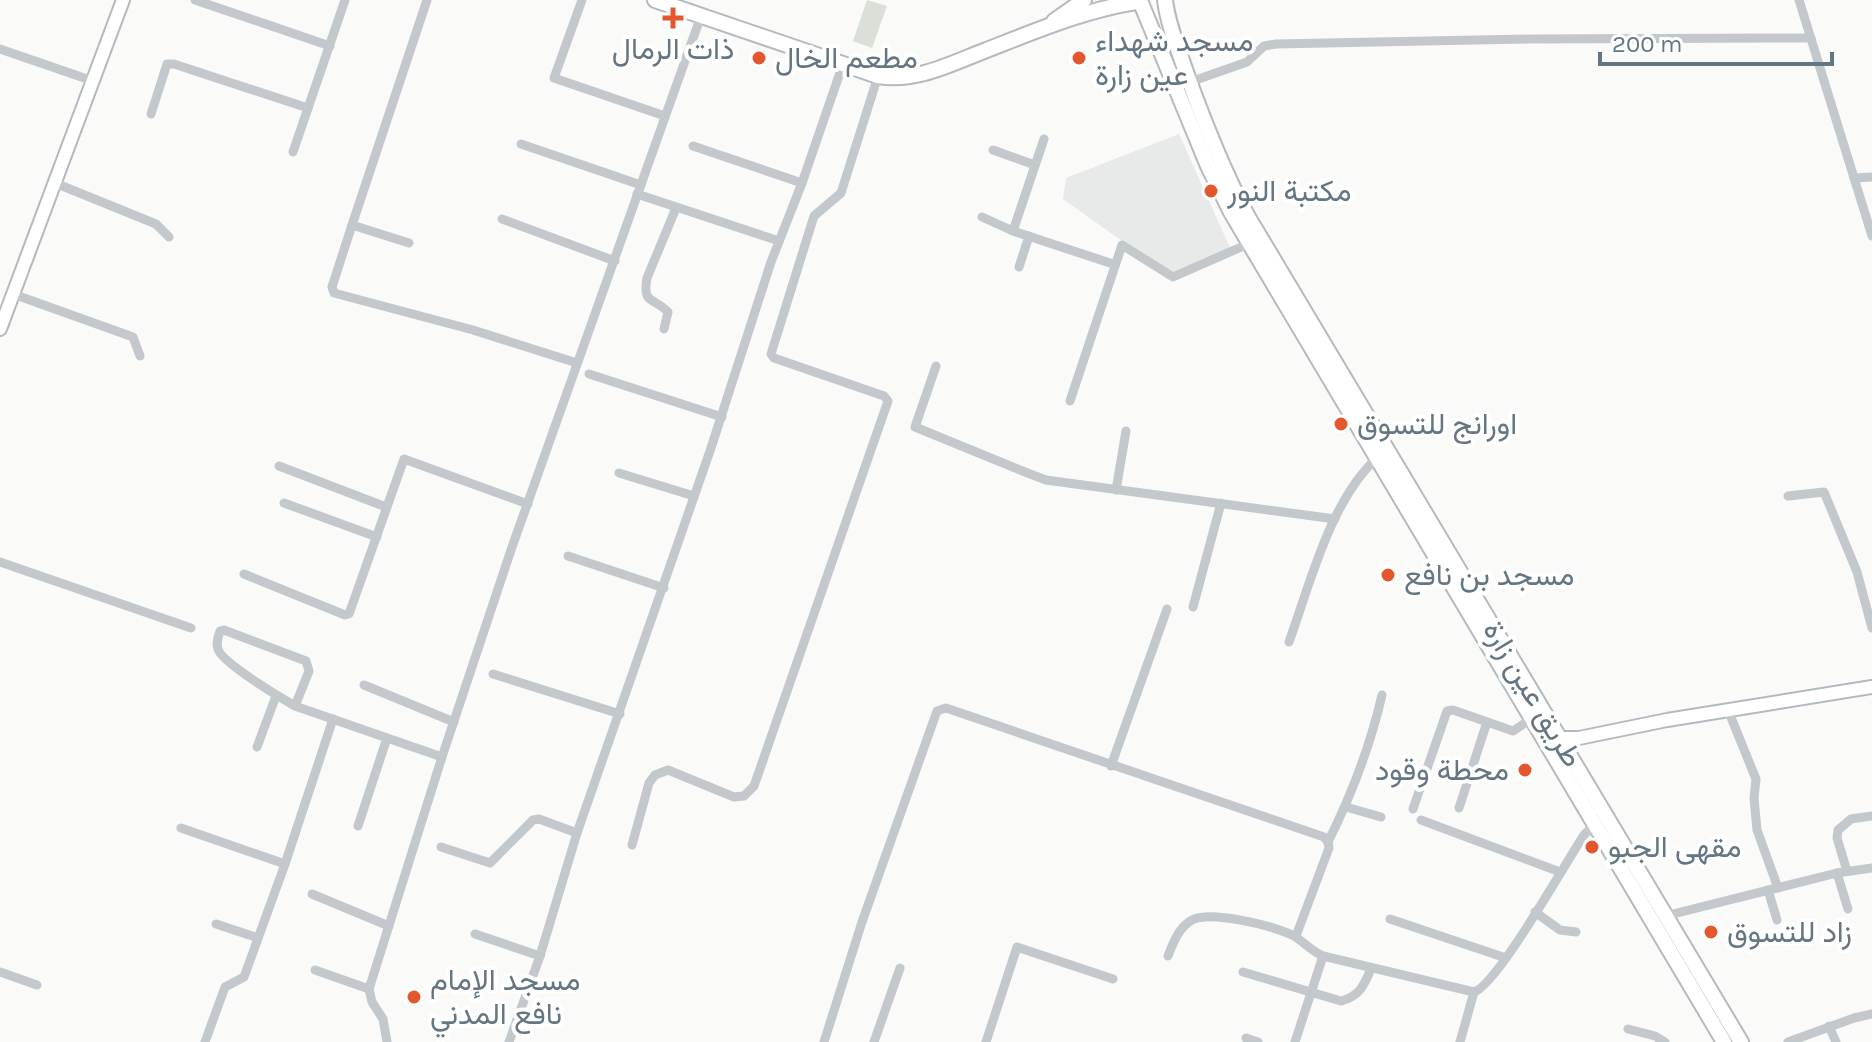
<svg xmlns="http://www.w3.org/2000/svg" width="1872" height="1042" font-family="Karla,Vazirmatn,sans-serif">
<rect width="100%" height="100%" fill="#fafaf8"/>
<path fill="#e8e9e9" d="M1179,134L1231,250L1171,276L1063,199L1066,178Z"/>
<path fill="#dadfd7" d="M867,0L887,6L872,48L853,41Z"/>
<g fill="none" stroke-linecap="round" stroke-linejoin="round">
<g stroke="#b3babf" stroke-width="16">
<g id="secondary">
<path d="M0,329L123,0"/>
<path d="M1560,738H1579L1667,720L1872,687"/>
</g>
</g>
<g stroke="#b5babe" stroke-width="18">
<g id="primary">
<path d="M655,0L878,76C916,82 948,65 984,51C1033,32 1084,10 1136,2"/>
<path d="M1165,0C1168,25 1178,48 1186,72C1204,122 1223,171 1248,217L1741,1042"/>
<path d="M1141,3L1208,166L1232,214L1724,1042"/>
<path d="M1054,21L1084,0"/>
</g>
</g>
<g stroke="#c3c8cc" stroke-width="9">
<path d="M195,0L330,46"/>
<path d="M582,0L554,78L665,116"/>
<path d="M1799,0L1872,236"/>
<path d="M0,49L93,81"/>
<path d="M1190,82L1247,62L1264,46L1276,44L1531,39L1811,38"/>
<path d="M151,114L167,64H174L308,108"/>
<path d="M521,144L641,185"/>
<path d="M693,146L802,183"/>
<path d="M993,150L1035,165"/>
<path d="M293,152L345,0"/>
<path d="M1854,178L1872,177"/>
<path d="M55,183L156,224L169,237"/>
<path d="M637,194L779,241"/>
<path d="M982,217L1013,231L1113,264"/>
<path d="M502,219L615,261"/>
<path d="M352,225L332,287L334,293L473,330L577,363"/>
<path d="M1013,231L1044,139"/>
<path d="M409,243L352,225L427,0"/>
<path d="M1019,267L1029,236"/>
<path d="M13,294L133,337L140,356"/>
<path d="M664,329L668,312C654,297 642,305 647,278L676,208"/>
<path d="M936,366L915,427L1030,474L1046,480L1335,519"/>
<path d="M589,374L722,417"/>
<path d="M1070,401L1122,245L1173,277L1248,244"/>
<path d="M279,466L386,507"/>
<path d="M619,473L694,496"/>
<path d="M1116,490L1126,431"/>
<path d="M1788,496L1824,492L1857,572L1872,628"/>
<path d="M284,503L377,537"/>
<path d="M568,556L664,588"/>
<path d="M0,562L191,628"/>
<path d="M244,574L345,615L349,614L404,459L528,504"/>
<path d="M1193,607L1221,503"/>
<path d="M1289,642C1310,584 1331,499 1377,458"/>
<path d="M493,674L620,714"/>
<path d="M364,685L454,722"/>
<path d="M295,706L309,671L306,661L224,630L220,631C218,637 216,643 218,649C221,662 281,698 295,706L442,757"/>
<path d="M1728,710L1756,779L1754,798L1757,830L1778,888"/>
<path d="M257,747L276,696"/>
<path d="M1111,766L1167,609"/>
<path d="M1346,807L1381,817"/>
<path d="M1459,808L1487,722"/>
<path d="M1413,809L1447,711L1453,710L1513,731L1531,719"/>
<path d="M1421,820L1560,872"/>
<path d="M358,826L387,738"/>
<path d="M181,828L285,864"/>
<path d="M632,845L649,783L655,775L668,770L734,797L744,796L754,786L888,401L884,396L774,358L771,354L814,216L841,193L878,76"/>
<path d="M441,847L490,863L533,820L539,819L577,833"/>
<path d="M1847,871L1837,838L1838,830L1851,819L1872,816"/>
<path d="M1837,873L1848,909"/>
<path d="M1768,890L1777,920"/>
<path d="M312,894L389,926"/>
<path d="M1535,912L1560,930L1576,932"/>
<path d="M1665,916L1837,873L1872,868"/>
<path d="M1390,919L1506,958"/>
<path d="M216,924L258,938"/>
<path d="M475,934L540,956"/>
<path d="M1296,936L1329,848L1328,842C1352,794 1370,747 1382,695"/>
<path d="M1168,956C1173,943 1179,927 1192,920C1211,910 1273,926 1292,935C1302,940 1311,951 1323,956L1474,992C1497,985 1566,862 1584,835L1594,825"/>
<path d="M315,970L369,989"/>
<path d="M0,972L37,985"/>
<path d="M1243,972L1341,1001C1360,996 1364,985 1371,969"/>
<path d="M1829,1026L1836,1042"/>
<path d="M1628,1029L1655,1036L1665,1042"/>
<path d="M1246,1038L1258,1042"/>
<path d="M205,1042L225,987L244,977L285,864L333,719"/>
<path d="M387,1042L383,1019L372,1002L369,989L442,757L512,547L701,16"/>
<path d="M509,1042L540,956L577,833L711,448L771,262L802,183L843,64"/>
<path d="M824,1042L862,922L937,711L946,708L1324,837L1328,842"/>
<path d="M874,1042L900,968"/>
<path d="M986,1042L1017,947L1113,979"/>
<path d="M1295,1042L1323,956"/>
<path d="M1460,1042L1474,992"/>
<path d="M1788,1042L1854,1018L1872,1014"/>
</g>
<use href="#secondary" stroke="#fff" stroke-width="12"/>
<use href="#primary" stroke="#fff" stroke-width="14"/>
</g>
<g fill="#e4572e" stroke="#fff" stroke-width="3">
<path d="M669 6h8v8h8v8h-8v8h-8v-8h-8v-8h8z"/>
<circle cx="759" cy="58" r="8"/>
<circle cx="1079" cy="58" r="8"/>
<circle cx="1211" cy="191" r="8"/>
<circle cx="1341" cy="424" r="8"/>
<circle cx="1388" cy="575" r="8"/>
<circle cx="1525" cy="770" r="8"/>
<circle cx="1592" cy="847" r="8"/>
<circle cx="1711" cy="932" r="8"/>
<circle cx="414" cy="997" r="8"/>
</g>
<g text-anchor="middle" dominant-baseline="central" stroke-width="8" stroke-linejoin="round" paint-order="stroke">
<g font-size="30" fill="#657683" stroke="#fff" text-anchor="start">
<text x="1095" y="41">مسجد شهداء<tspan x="1095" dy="34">عين زارة</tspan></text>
<text x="673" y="49" text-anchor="middle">ذات الرمال</text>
<text x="775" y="58">مطعم الخال</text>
<text x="1227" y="191">مكتبة النور</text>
<text x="1357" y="424">اورانج للتسوق</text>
<text x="1404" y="575">مسجد بن نافع</text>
<text x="1509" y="770" text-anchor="end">محطة وقود</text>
<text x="1608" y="847">مقهى الجبو</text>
<text x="1727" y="932">زاد للتسوق</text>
<text x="430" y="980">مسجد الإمام<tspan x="430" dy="34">نافع المدني</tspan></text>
</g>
<g font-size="30" fill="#657683" stroke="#fff">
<text transform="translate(1533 694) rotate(59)">طريق عين زارة</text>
</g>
</g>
<path d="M1600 52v12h232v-12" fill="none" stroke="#657683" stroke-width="4"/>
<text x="1612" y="52" font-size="24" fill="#657683" stroke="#ffffff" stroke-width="6" paint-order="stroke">200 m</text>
</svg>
